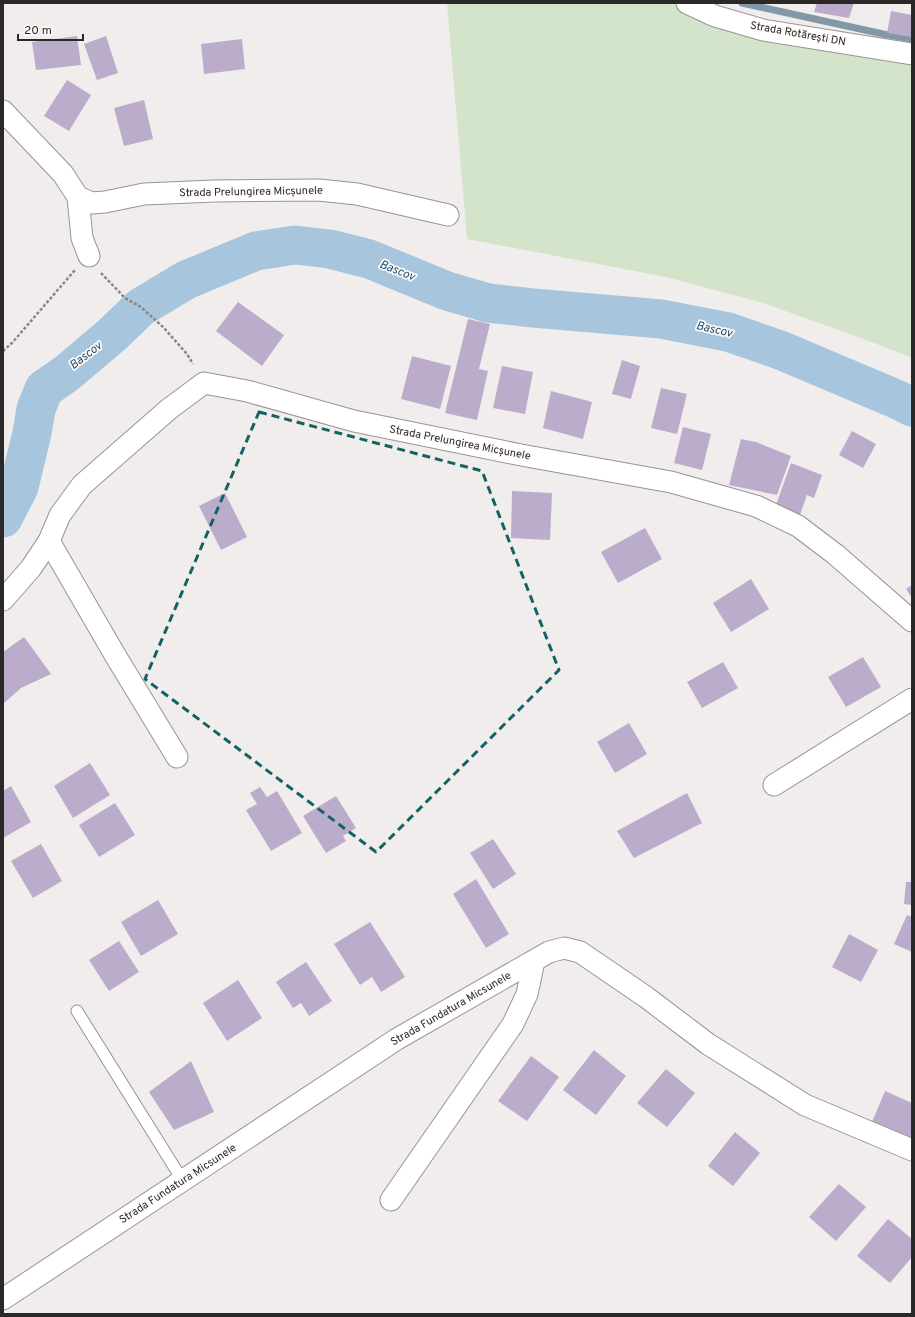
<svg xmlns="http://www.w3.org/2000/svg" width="915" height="1317" font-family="Overpass,sans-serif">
<rect width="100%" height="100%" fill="#f1edec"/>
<path fill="#d4e4ca" d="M447,3H674L707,22L912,60V358L864,339L763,303L666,277L467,239Z"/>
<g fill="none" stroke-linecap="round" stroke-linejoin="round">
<path stroke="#8297a7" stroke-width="7" d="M742,3L883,34L912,39"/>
<path stroke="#a7c6dd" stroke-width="39" d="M3,518L19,487L32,433L36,409L44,389L67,373L113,334L141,307L186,280L256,251L295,245L330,249L369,259L447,291L488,303L533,308L661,319L728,332L780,350L896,399L912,407"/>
</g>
<g fill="#bcaccb">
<path d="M817,3H854L849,18L814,12Z"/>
<path d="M891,11L912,15V37L887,33Z"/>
<path d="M77,36L81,65L36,70L32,42Z"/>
<path d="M106,36L118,73L97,80L84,44Z"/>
<path d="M242,39L245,69L204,74L201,44Z"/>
<path d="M67,80L91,95L69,131L44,116Z"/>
<path d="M144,100L153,139L124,146L114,108Z"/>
<path d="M238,302L284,335L262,366L216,331Z"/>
<path d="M468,319L490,324L479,369L488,371L477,420L445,413Z"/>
<path d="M412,356L451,366L440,409L401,399Z"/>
<path d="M622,360L640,366L631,399L612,394Z"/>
<path d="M502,366L533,372L525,414L493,408Z"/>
<path d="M661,388L687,394L677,434L651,428Z"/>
<path d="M551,391L592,402L583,439L543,428Z"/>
<path d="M683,427L711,434L702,470L674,463Z"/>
<path d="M852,431L876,444L863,468L839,455Z"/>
<path d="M741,439L756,442L791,456L777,495L729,485Z"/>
<path d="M791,463L822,475L814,498L807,495L800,515L776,505Z"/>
<path d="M512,491L552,493L550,540L511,538Z"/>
<path d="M225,493L247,537L221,550L199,506Z"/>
<path d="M645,528L662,559L618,583L601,552Z"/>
<path d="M751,579L769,609L731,632L713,603Z"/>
<path d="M912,585V598L906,589Z"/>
<path d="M24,637L51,674L21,688L3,704V652Z"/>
<path d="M863,657L881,687L846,707L828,677Z"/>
<path d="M723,662L738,688L702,708L687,682Z"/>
<path d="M629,723L647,754L615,773L597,742Z"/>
<path d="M90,763L110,795L73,818L54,786Z"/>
<path d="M11,786L31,822L3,838V791Z"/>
<path d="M260,787L267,797L277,791L302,833L271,851L246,810L257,804L250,793Z"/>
<path d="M687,793L702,823L634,858L617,831Z"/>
<path d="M336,796L356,828L343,836L346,841L326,853L303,816Z"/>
<path d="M115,803L135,835L99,857L79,825Z"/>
<path d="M493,839L516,874L493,889L470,853Z"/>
<path d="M41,844L62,881L33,898L11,861Z"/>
<path d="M476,879L509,934L486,948L453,894Z"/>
<path d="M906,882H912V905L904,904Z"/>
<path d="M158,900L178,934L141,956L121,922Z"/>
<path d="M907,915L912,917V952L894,944Z"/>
<path d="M370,922L405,977L381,992L372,977L360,985L334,944Z"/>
<path d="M849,934L878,950L861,982L832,967Z"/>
<path d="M119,941L139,972L109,991L89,960Z"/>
<path d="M306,962L332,1001L309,1016L301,1003L293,1008L276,982Z"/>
<path d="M238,980L262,1018L227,1041L203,1003Z"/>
<path d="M594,1050L626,1076L596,1115L563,1090Z"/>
<path d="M531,1056L559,1077L527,1121L498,1101Z"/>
<path d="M191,1061L214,1112L174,1130L149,1092Z"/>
<path d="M666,1069L695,1093L667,1127L637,1103Z"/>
<path d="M885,1091L912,1103V1138L872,1122Z"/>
<path d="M735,1132L760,1153L733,1186L708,1166Z"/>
<path d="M839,1184L866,1207L836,1241L809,1217Z"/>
<path d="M888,1219L912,1239V1257L890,1283L857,1256Z"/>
</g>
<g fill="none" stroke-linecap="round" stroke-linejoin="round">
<g stroke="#989493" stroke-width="13">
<path id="service" d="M77,1011L183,1181"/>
</g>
<g stroke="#989493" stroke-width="23">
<g id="minor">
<path d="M687,3L715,16L763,30L912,54"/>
<path d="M3,111L63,174L78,197L82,238L89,256"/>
<path d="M78,197L92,203L105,202L144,194L214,191L319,190L357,194L448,215"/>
<path d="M49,541L115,655L177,757"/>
<path d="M3,600L31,568L49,541L60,515L82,485L169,409L204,383L247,391L354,421L521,455L671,482L756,506L798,526L835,554L912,621"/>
<path d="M774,785L912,699"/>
<path d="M391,1200L513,1024L527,994L534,961"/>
<path d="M3,1299L397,1039L549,952L564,948L580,952L646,997L708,1044L805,1105L912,1150"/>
</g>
</g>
<g stroke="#898786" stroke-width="2.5" stroke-dasharray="3 2" stroke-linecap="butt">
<path d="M101,273L125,298L141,307L163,327L187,354L193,364"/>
<path d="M3,351L12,343L75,270"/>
</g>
<use href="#service" stroke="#fff" stroke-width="11"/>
<use href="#minor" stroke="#fff" stroke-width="21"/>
</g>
<path fill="none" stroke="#136365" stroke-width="3" stroke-dasharray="8 5" stroke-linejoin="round" d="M259,412L482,471L559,670L376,852L145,679Z"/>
<g text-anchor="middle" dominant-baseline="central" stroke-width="3.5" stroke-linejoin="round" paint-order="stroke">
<g font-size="11" fill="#2a2928" stroke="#fffbf9">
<text transform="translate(798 34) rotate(10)">Strada Rotărești DN</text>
<text transform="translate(251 192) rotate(-1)">Strada Prelungirea Micșunele</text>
<text transform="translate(460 443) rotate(11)">Strada Prelungirea Micșunele</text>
<text transform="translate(451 1009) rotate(-30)">Strada Fundatura Micsunele</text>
<text transform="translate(178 1184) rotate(-33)">Strada Fundatura Micsunele</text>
</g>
<g font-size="12" font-style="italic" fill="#174c6c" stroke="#fffbf9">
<text transform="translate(397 271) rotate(22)">Bascov</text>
<text transform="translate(714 330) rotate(13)">Bascov</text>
<text transform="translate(86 356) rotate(-38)">Bascov</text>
</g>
</g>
<rect width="915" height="1317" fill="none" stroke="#2a2928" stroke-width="8"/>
<path d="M18 34v6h65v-6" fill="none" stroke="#2a2928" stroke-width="2"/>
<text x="24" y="34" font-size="12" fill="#2a2928" stroke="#fffbf9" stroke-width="3" paint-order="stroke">20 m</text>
</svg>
